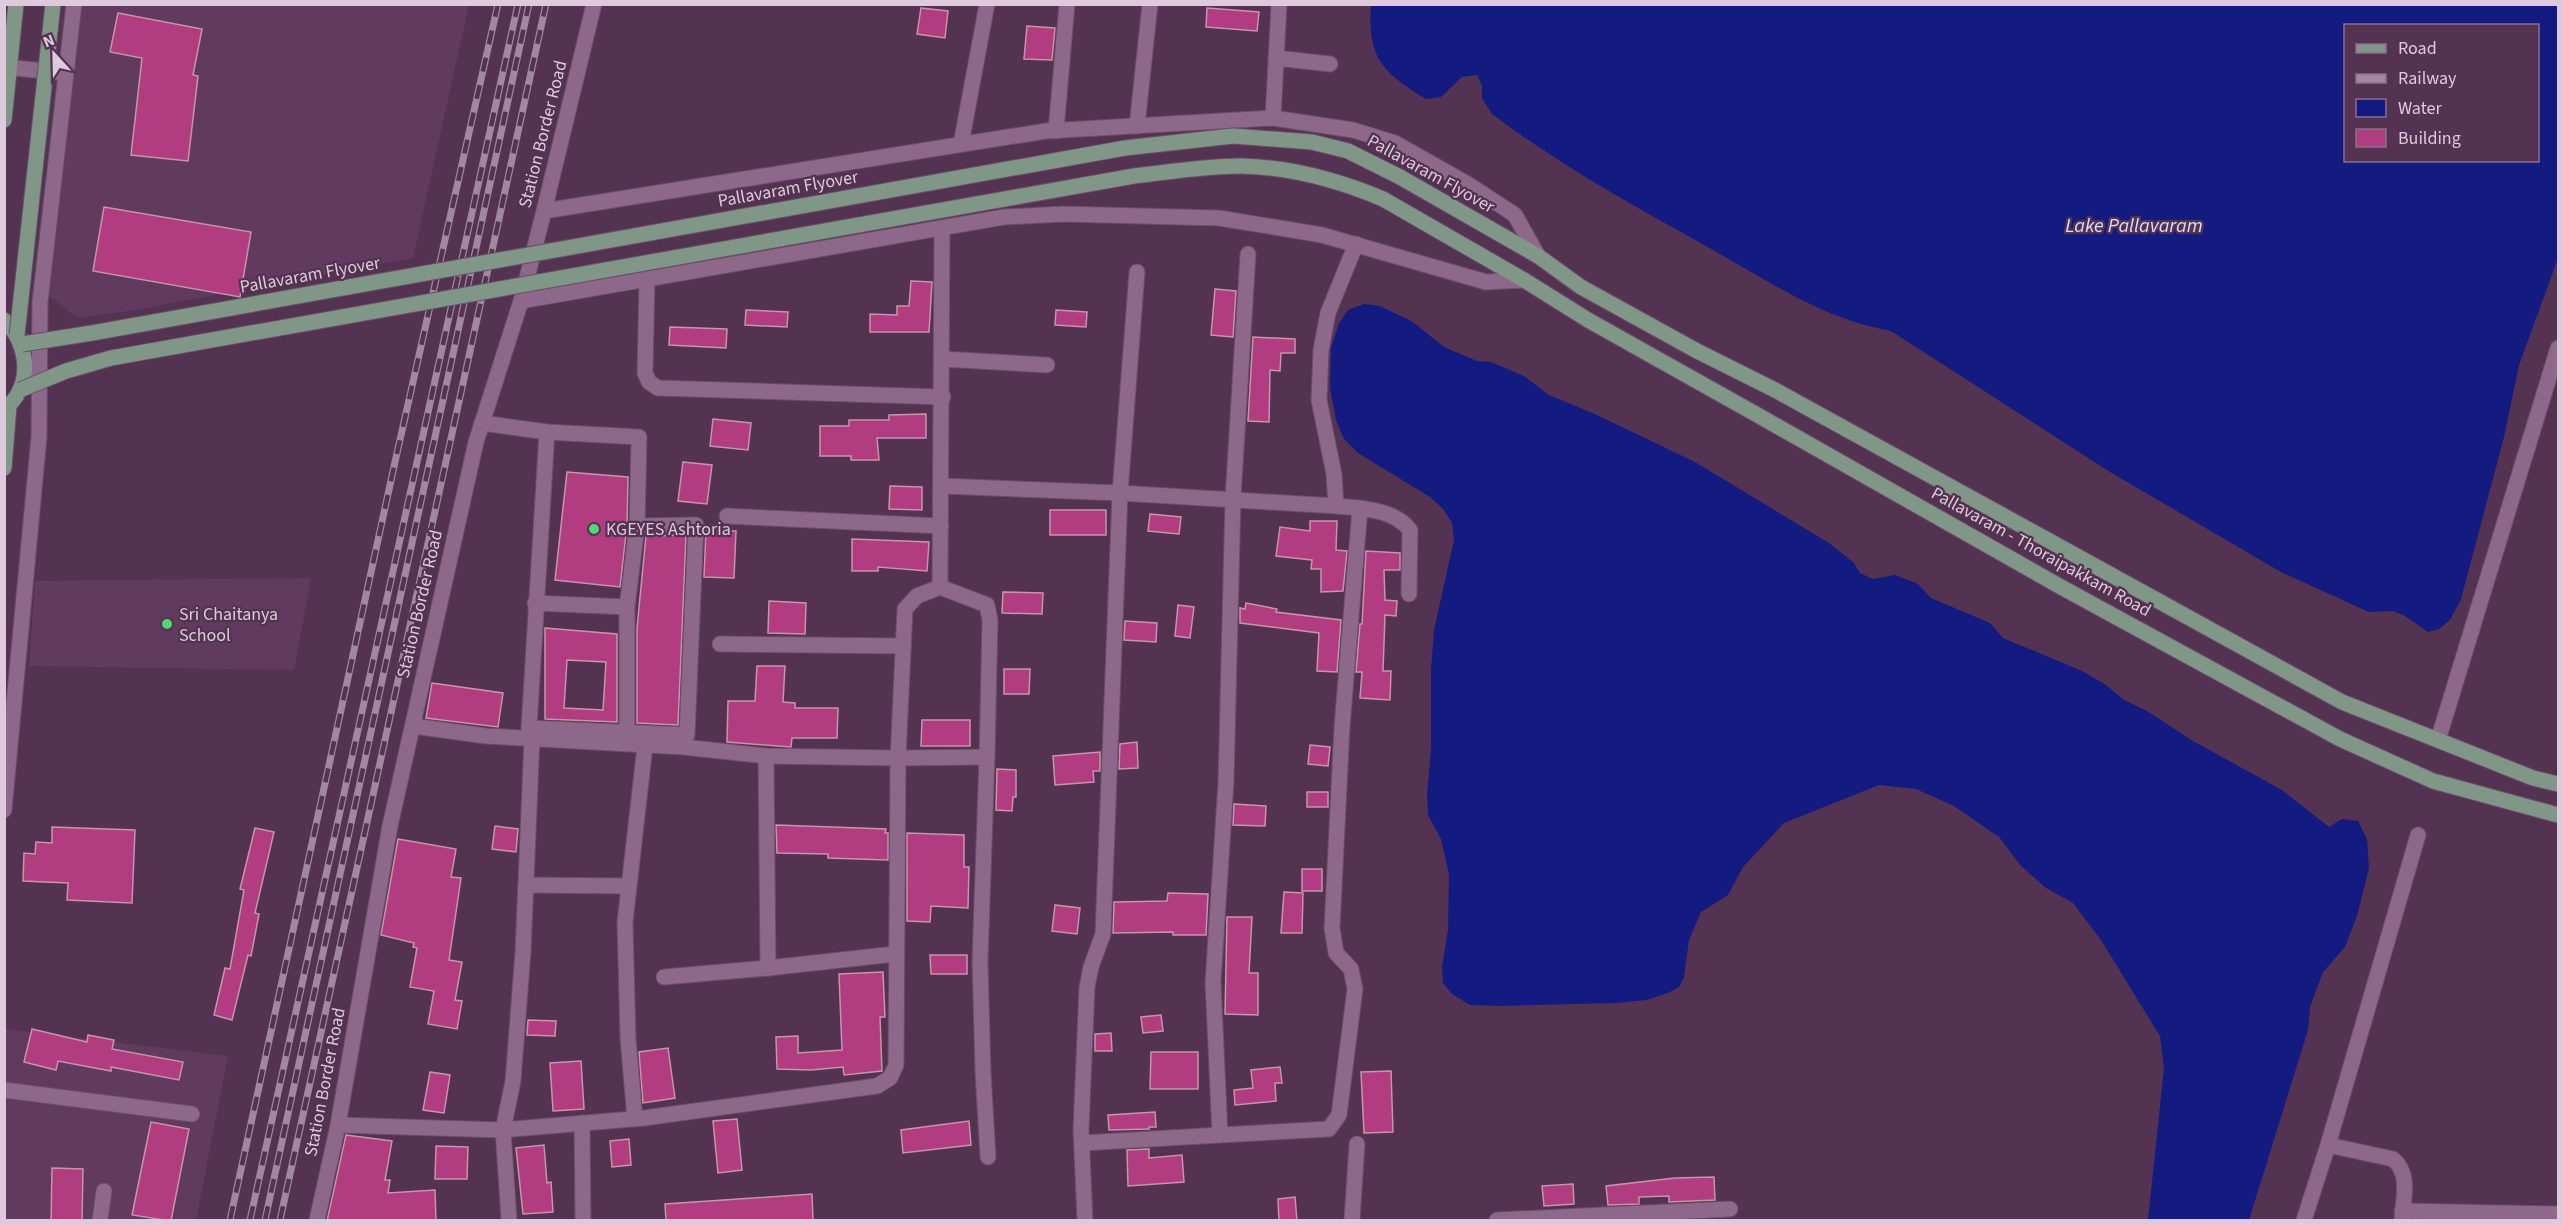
<svg xmlns="http://www.w3.org/2000/svg" width="2563" height="1225" font-family="'Source Sans 3',sans-serif">
<rect width="100%" height="100%" fill="#543252"/>
<g fill="#613a5f">
<path d="M79,5H469L413,258L130,311L77,318L46,293Z"/>
<path d="M311,578L294,670L29,666L35,581Z"/>
<path d="M5,1029L228,1056L196,1220H5Z"/>
</g>
<g fill="#131b81" fill-rule="evenodd">
<path d="M1371,4L2558,5V258L2519,365L2504,437L2461,599L2450,620L2439,629L2428,632L2405,616L2393,611L2369,612L2281,572L2110,472L1891,331C1825,320 1770,282 1713,250C1637,208 1561,166 1492,114L1482,98V85L1477,75L1462,77L1441,97L1426,99C1382,72 1367,58 1371,4ZM2346,26H2538V160H2346Z"/>
<path d="M1364,304L1380,306L1413,322L1444,347L1477,361L1491,362L1524,376L1549,395L1597,415L1695,462L1829,543L1854,563L1860,573L1873,579L1895,575L1918,584L1931,598L1990,623L2003,638L2082,671L2106,685L2124,700L2147,711L2193,741L2282,790L2329,827L2342,819L2358,821L2367,839L2369,868L2357,916L2345,947L2323,972L2310,1007L2308,1030L2249,1220H2148L2164,1068L2160,1036L2101,940L2073,903L2046,888L2021,866L1999,837L1954,806L1916,789L1879,785L1784,823L1743,867L1728,895L1701,912L1689,940L1684,977L1679,987L1670,992L1647,1000L1616,1003L1499,1006L1470,1005L1452,994L1443,983L1442,967L1448,930L1449,875L1441,839L1428,815L1427,794L1431,750V669L1434,630L1454,540L1452,523L1444,510L1430,497L1358,453L1344,439L1336,420L1330,388L1331,348L1339,323L1348,310Z"/>
</g>
<g fill="#b13c7f" stroke="#c794ac" stroke-width="1.5" fill-rule="evenodd">
<path d="M921,8L948,11L945,38L917,34Z"/>
<path d="M1207,8L1259,12L1257,31L1206,27Z"/>
<path d="M118,13L202,29L193,75L198,76L188,161L131,155L142,58L110,52Z"/>
<path d="M1027,26L1055,28L1052,60L1024,59Z"/>
<path d="M104,207L251,232L240,297L93,271Z"/>
<path d="M911,281L932,282L929,332H870V314L897,315V306H909Z"/>
<path d="M1215,289L1236,291L1233,337L1211,335Z"/>
<path d="M746,310L788,312L787,327L745,325Z"/>
<path d="M1056,310L1087,312L1086,327L1055,325Z"/>
<path d="M670,327L727,329L726,348L669,345Z"/>
<path d="M1253,337L1295,339V353H1281L1280,371L1270,370L1269,422L1248,421Z"/>
<path d="M926,414V438H877L879,460H851V456H820V426H849V420H889V415Z"/>
<path d="M713,419L751,423L748,450L710,446Z"/>
<path d="M683,462L712,465L707,504L678,501Z"/>
<path d="M567,472L628,477L627,525L620,587L555,580Z"/>
<path d="M890,486L922,487V510L889,509Z"/>
<rect x="1050" y="510" width="56" height="25"/>
<path d="M1150,514L1181,517L1179,534L1148,531Z"/>
<path d="M1310,521H1337L1336,550L1347,551L1343,591L1321,592V569H1311L1312,560L1276,556L1280,527L1310,531Z"/>
<path d="M706,530L736,531L734,578L704,577Z"/>
<path d="M686,535L678,725L637,723V628L646,536Z"/>
<path d="M852,539L929,542L927,571L878,567V571H852Z"/>
<path d="M1366,551L1400,553V570H1384L1385,600L1397,601L1396,616L1385,615L1383,671H1391L1390,700L1360,698L1362,672H1356L1360,624H1362Z"/>
<path d="M1003,592L1043,593L1042,614L1002,613Z"/>
<path d="M769,601L806,603L805,634L768,633Z"/>
<path d="M1246,603L1277,609L1276,612L1341,620L1337,672L1317,671L1319,633L1240,623V608L1245,609Z"/>
<path d="M1178,605L1194,607L1190,638L1175,636Z"/>
<path d="M1125,621L1157,623L1156,642L1124,640Z"/>
<path d="M545,628L617,634V722L545,719ZM567,660L606,662L603,710L564,708Z"/>
<path d="M757,666H785L783,702L795,703V708H838L837,738H792L791,747L727,742L728,701H755Z"/>
<path d="M1004,669H1030L1029,694H1004Z"/>
<path d="M432,683L503,693L498,727L426,718Z"/>
<path d="M922,720H970V746H921Z"/>
<path d="M1137,742L1138,768L1119,769L1120,744Z"/>
<path d="M1310,745L1330,747L1328,766L1308,764Z"/>
<path d="M1100,752V771H1093L1094,782L1055,785L1053,756Z"/>
<path d="M997,769L1016,770V797H1013L1012,811L996,810Z"/>
<rect x="1307" y="792" width="21" height="15"/>
<path d="M1234,804L1266,806L1265,826L1233,825Z"/>
<path d="M776,825L886,829L885,833H888V860L828,858V854L777,853Z"/>
<path d="M495,826L518,829L516,852L492,849Z"/>
<path d="M52,827L135,830L132,903L67,900L68,883L23,881L24,853L35,854L36,842L52,843Z"/>
<path d="M255,828L274,832L255,913L259,914L251,956L248,955L232,1020L214,1015L225,968L230,969L244,890L240,889Z"/>
<path d="M907,833L964,835V867H969L968,908L931,906L930,922L907,921Z"/>
<path d="M398,839L456,849L451,877L461,878L449,960L462,962L455,1000L462,1001L457,1029L428,1024L434,991L410,987L417,948L413,947L414,943L381,935Z"/>
<rect x="1302" y="869" width="20" height="22"/>
<path d="M1284,892L1303,893L1302,933H1281Z"/>
<path d="M1168,893L1208,894L1206,935H1173V932L1113,933L1114,902L1167,901Z"/>
<path d="M1055,905L1080,908L1077,934L1052,931Z"/>
<path d="M1227,917H1252L1249,973H1258V1015L1225,1014Z"/>
<path d="M930,955H967V974H931Z"/>
<path d="M883,972L885,1017H880L882,1071L844,1075L843,1067L811,1070L777,1069L776,1037L798,1036V1053L842,1050L839,974Z"/>
<path d="M1161,1015L1163,1031L1143,1033L1141,1017Z"/>
<path d="M528,1020L556,1021L555,1036L527,1035Z"/>
<path d="M32,1029L87,1042L88,1035L114,1040L112,1049L183,1062L179,1080L111,1067V1071L58,1061L56,1070L24,1062Z"/>
<path d="M1111,1033L1112,1051H1095V1034Z"/>
<path d="M668,1048L675,1098L643,1103L639,1052Z"/>
<path d="M1151,1052H1198V1089H1150Z"/>
<path d="M581,1061L584,1109L553,1111L550,1063Z"/>
<path d="M1280,1067L1282,1083H1275L1276,1101L1235,1105L1234,1090L1253,1088L1251,1070Z"/>
<path d="M1391,1071L1393,1132L1364,1133L1361,1072Z"/>
<path d="M430,1072L450,1075L444,1113L423,1110Z"/>
<path d="M1155,1112L1156,1127H1149V1129L1109,1130L1108,1115Z"/>
<path d="M737,1119L742,1170L718,1173L713,1121Z"/>
<path d="M969,1121L971,1145L903,1153L901,1130Z"/>
<path d="M151,1122L189,1129L171,1221L132,1215Z"/>
<path d="M346,1135L392,1141L385,1180H390L388,1193L435,1190L436,1221H327Z"/>
<path d="M629,1139L631,1165L612,1167L610,1141Z"/>
<path d="M544,1145L547,1183L551,1182L553,1212L523,1214L516,1148Z"/>
<path d="M436,1146L468,1147L467,1179H435Z"/>
<path d="M1149,1149V1158L1182,1155L1184,1182L1128,1186L1127,1150Z"/>
<path d="M52,1168L83,1169L82,1221H51Z"/>
<path d="M1714,1177L1715,1200L1669,1202V1196L1639,1197V1204L1608,1205L1606,1186L1675,1178Z"/>
<path d="M1573,1184L1574,1204L1544,1206L1542,1186Z"/>
<path d="M812,1194L813,1221H666L665,1204Z"/>
<path d="M1295,1197L1297,1221H1279L1278,1199Z"/>
</g>
<g fill="none" stroke-linecap="round" stroke-linejoin="round">
<g stroke="#6a4e68" stroke-width="17">
<g id="minor">
<path d="M1276,58L1330,64"/>
<path d="M1273,118L1279,4"/>
<path d="M1137,126L1150,4"/>
<path d="M1056,131L1067,4"/>
<path d="M961,144L987,4"/>
<path d="M544,211L594,4"/>
<path d="M1137,272L1120,493L1336,506C1360,508 1395,509 1410,530L1409,594"/>
<path d="M647,279L645,373L649,382L658,388L943,397"/>
<path d="M942,359L1047,365"/>
<path d="M482,423L547,432L639,437L637,526"/>
<path d="M547,432L529,728L687,735L696,525L637,526L627,607V732"/>
<path d="M942,486L1120,493L1103,934L1091,967L1087,987L1081,1130L1085,1220"/>
<path d="M1336,506L1334,474L1319,400L1321,350L1328,313L1356,244"/>
<path d="M727,516L941,526"/>
<path d="M940,587L987,605L990,620L987,757L898,758L905,609L917,596L940,587L942,228"/>
<path d="M535,603L627,607"/>
<path d="M720,644L903,646"/>
<path d="M2438,740L2558,348"/>
<path d="M766,756L768,968L895,954"/>
<path d="M987,757L980,961L983,1072L988,1157"/>
<path d="M526,885L629,886"/>
<path d="M664,977L768,968"/>
<path d="M4,1090L192,1114"/>
<path d="M635,1119L628,1039L625,922L645,746"/>
<path d="M582,1123L583,1220"/>
<path d="M338,1125L503,1130L644,1118L877,1086L890,1078L896,1065L898,758L766,756L683,747L486,736L413,726"/>
<path d="M1220,1135L1329,1129L1339,1115L1355,989L1351,969L1336,953L1332,928L1342,727L1360,508"/>
<path d="M1082,1143L1220,1135L1213,982L1226,782L1233,498L1248,254"/>
<path d="M2328,1145L2393,1159C2411,1174 2403,1199 2402,1220"/>
<path d="M2402,1211L2558,1214"/>
<path d="M100,1220L104,1191"/>
<path d="M509,1220L503,1130L513,1081L523,952L532,739"/>
<path d="M1352,1220L1357,1144"/>
<path d="M1497,1220L1730,1209"/>
<path d="M2304,1220L2328,1145L2418,835"/>
</g>
</g>
<g stroke="#6a4e68" stroke-width="17">
<g id="tertiary">
<path d="M521,301L1004,217L1063,214L1219,218L1322,235L1486,282L1524,280"/>
<path d="M4,810L39,437L40,302L74,4"/>
<path d="M317,1220L338,1125L390,826L476,442L521,301L544,211L1046,131L1273,118L1353,130L1395,143L1471,186L1515,215L1538,256"/>
</g>
</g>
<g stroke="#6a4e68" stroke-width="17">
<path id="secondary" d="M4,67L66,73"/>
</g>
<g stroke="#6a4e68" stroke-width="17">
<g id="primary">
<path d="M4,120L16,4"/>
<path d="M1400,177L1538,256L1581,287L1697,351L1775,390L2342,702L2533,778L2558,784"/>
<path d="M1383,199L1524,280L1588,320L1761,417L2061,587L2340,739L2433,781L2558,815"/>
<path d="M4,320C29,343 34,387 4,409"/>
<path d="M4,468L9,406"/>
</g>
</g>
<use href="#minor" stroke="#8d688b" stroke-width="15"/>
<use href="#tertiary" stroke="#8d688b" stroke-width="15"/>
<use href="#secondary" stroke="#8d688b" stroke-width="15"/>
<use href="#primary" stroke="#809686" stroke-width="15"/>
<g stroke="#a1879f" stroke-width="7">
<g id="rail">
<path d="M230,1220L395,462L498,4"/>
<path d="M250,1220L518,4"/>
<path d="M265,1220L529,4"/>
<path d="M280,1220L546,4"/>
</g>
</g>
<use href="#rail" stroke="#543252" stroke-width="4.5" stroke-dasharray="14" stroke-linecap="butt"/>
<g stroke="#6a4e68" stroke-width="17" stroke-linecap="butt">
<g id="primary-bridge">
<path d="M17,335L53,4"/>
<path d="M22,344L92,333L1125,148L1233,136L1312,142L1348,151L1400,177"/>
<path d="M20,390L66,371L111,358L1134,176C1169,172 1205,166 1240,166C1289,167 1338,180 1383,199"/>
</g>
</g>
<use href="#primary-bridge" stroke="#809686" stroke-width="15"/>
</g>
<g fill="#52d673" stroke="#543252" stroke-width="2">
<circle cx="594" cy="529" r="6"/>
<circle cx="167" cy="624" r="6"/>
</g>
<g text-anchor="middle" dominant-baseline="central" stroke-width="4.5" stroke-linejoin="round" paint-order="stroke">
<g font-size="18" fill="#decadc" stroke="#543252">
<text transform="translate(543 134) rotate(-76)">Station Border Road</text>
<text transform="translate(1431 174) rotate(29)">Pallavaram Flyover</text>
<text transform="translate(788 189) rotate(-10)">Pallavaram Flyover</text>
<text transform="translate(310 275) rotate(-10)">Pallavaram Flyover</text>
<text transform="translate(2041 552) rotate(29)">Pallavaram - Thoraipakkam Road</text>
<text transform="translate(420 604) rotate(-77)">Station Border Road</text>
<text transform="translate(325 1082) rotate(-79)">Station Border Road</text>
</g>
<g font-size="18" fill="#decadc" stroke="#543252" text-anchor="start">
<text x="606" y="529">KGEYES Ashtoria</text>
<text x="179" y="614">Sri Chaitanya<tspan x="179" dy="21">School</tspan></text>
</g>
<g font-size="20" font-style="italic" fill="#d5dffb" stroke="#543252">
<text x="2134" y="226">Lake Pallavaram</text>
</g>
</g>
<rect width="2563" height="1225" fill="none" stroke="#decadc" stroke-width="12"/>
<rect x="2344" y="24" width="195" height="138" fill="#543252" stroke="#8b6f89" stroke-width="1.5"/>
<rect x="2356" y="44" width="30" height="9" fill="#809686" stroke="#8b6f89" stroke-width="1.5"/>
<text x="2398" y="54" font-size="18" fill="#decadc">Road</text>
<rect x="2356" y="74" width="30" height="9" fill="#a1879f" stroke="#8b6f89" stroke-width="1.5"/>
<text x="2398" y="84" font-size="18" fill="#decadc">Railway</text>
<rect x="2356" y="99" width="30" height="18" fill="#131b81" stroke="#8b6f89" stroke-width="1.5"/>
<text x="2398" y="114" font-size="18" fill="#decadc">Water</text>
<rect x="2356" y="129" width="30" height="18" fill="#b13c7f" stroke="#8b6f89" stroke-width="1.5"/>
<text x="2398" y="144" font-size="18" fill="#decadc">Building</text>
<g transform="translate(54 54) rotate(338)" stroke="#543252" stroke-width="4.5" paint-order="stroke">
<path d="M0-4.5L10 22L0 15L-10 22Z" fill="#decadc"/>
<text y="-9" font-size="16" font-weight="bold" text-anchor="middle" fill="#decadc">N</text>
</g>
</svg>
